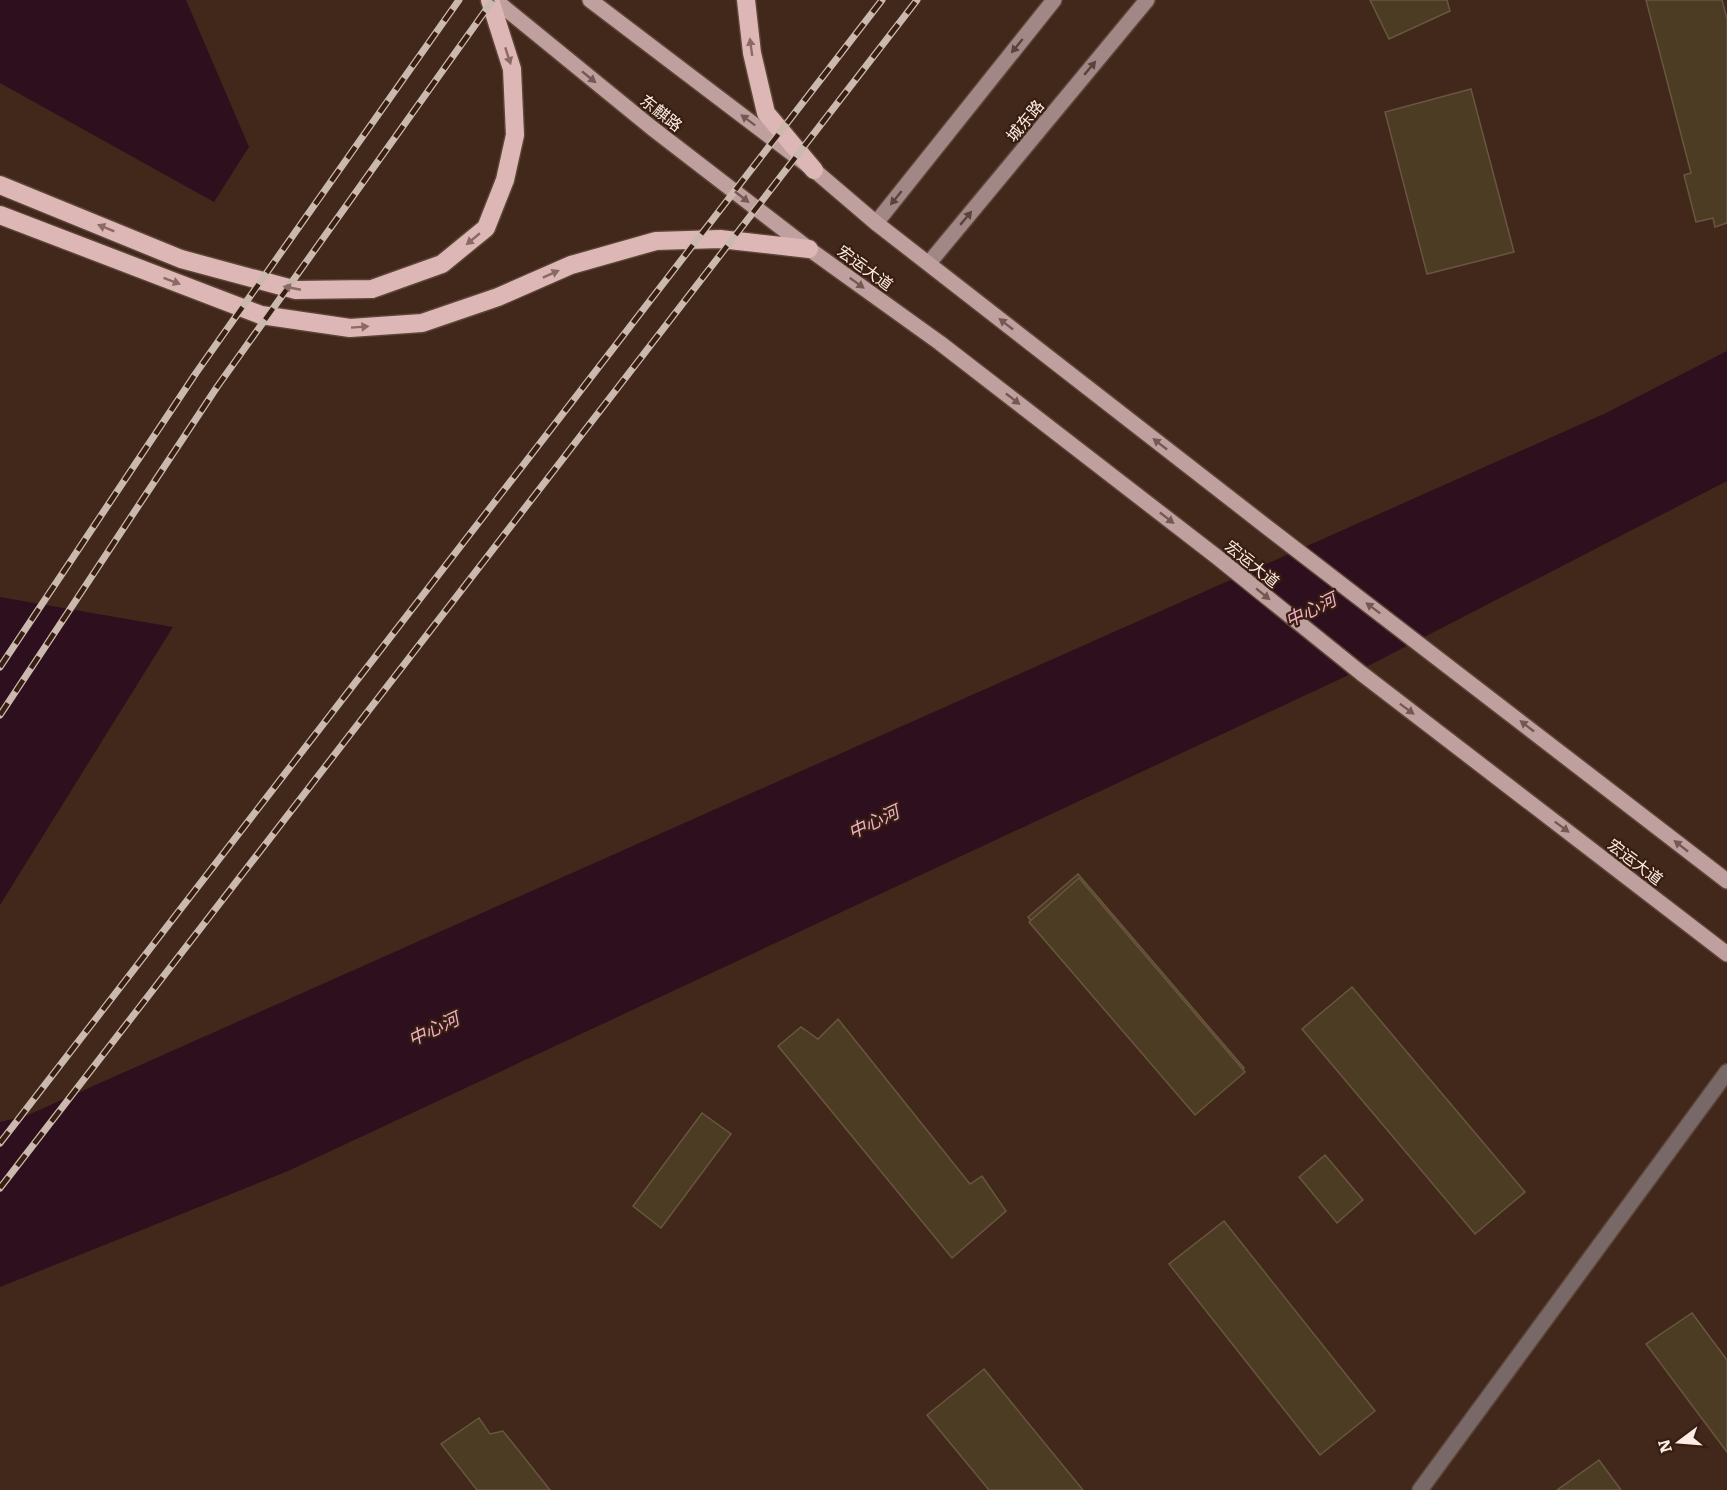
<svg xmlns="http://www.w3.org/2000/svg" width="1727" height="1490" font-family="Literata,'Noto Sans SC',serif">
<rect width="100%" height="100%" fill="#41281b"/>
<g fill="#2d0f1d">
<path d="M0,0H186L249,147L214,202L0,83Z"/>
<path d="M1727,351V481L1370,665L288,1171L0,1287V1122L28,1115L1606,413Z"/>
<path d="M0,597L173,627L0,905Z"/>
</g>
<g fill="#4d3c24" stroke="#68563e" stroke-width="1.5">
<path d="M1370,0H1447L1450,11L1389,39Z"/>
<path d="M1646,0H1722L1727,19V223L1715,227L1713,218L1696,222L1684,175L1691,173Z"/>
<path d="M1471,89L1514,252L1427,274L1385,112Z"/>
<path d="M1078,874L1244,1068L1194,1111L1028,917Z"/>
<path d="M1079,878L1245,1072L1195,1115L1029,922Z"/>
<path d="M1352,987L1525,1192L1475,1234L1302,1029Z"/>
<path d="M838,1019L970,1184L982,1176L1006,1211L952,1258L778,1046L801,1027L818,1039Z"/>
<path d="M702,1113L731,1134L661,1228L633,1206Z"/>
<path d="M1325,1155L1363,1200L1337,1223L1299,1177Z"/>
<path d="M1224,1221L1375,1411L1320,1455L1169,1264Z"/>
<path d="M1692,1313L1727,1360V1452L1646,1344Z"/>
<path d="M984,1369L1083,1490H989L927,1415Z"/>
<path d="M479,1418L490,1434L503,1431L550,1490H477L441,1444Z"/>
<path d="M1599,1460L1621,1490H1557Z"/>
</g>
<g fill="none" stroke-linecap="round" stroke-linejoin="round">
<g stroke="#5c4437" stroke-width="18">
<path id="street" d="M1420,1490L1727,1072"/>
</g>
<g stroke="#5c4437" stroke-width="18">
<g id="secondary">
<path d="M876,223L1054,0"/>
<path d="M929,263L1147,0"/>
</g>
</g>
<g stroke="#5c4437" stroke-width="18">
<g id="primary">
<path d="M495,0L652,128L809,249L940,343L1217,557L1361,673L1727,954"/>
<path d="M590,0L814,170L876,223L1272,531L1727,881"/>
</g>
</g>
<g stroke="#5c4437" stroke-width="21">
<g id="highway">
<path d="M746,0L752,53L766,113L814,170"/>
<path d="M0,185L181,259L296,290L372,289L442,264L486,228L505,180L515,135L512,69L490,0"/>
<path d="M0,215L261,315L350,328L422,323L498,297L571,265L656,241L720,239L809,249"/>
</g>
</g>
<use href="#street" stroke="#786868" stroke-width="15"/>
<use href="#secondary" stroke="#a18887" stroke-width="15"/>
<use href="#primary" stroke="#c0a09f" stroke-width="15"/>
<use href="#highway" stroke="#ddb7b5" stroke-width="18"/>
<g stroke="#cbb8ae" stroke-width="7">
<g id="rail">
<path d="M0,667L196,373L459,0"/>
<path d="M0,715L217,387L493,0"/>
<path d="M0,1143L882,0"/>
<path d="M0,1188L917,0"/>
</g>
</g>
<use href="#rail" stroke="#371e11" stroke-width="4.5" stroke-dasharray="14" stroke-linecap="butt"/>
</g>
<defs><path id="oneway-solid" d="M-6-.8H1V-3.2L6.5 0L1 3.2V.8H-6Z" transform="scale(1.5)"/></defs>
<g fill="#5c433a">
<use href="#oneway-solid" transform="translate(1017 46) rotate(129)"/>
<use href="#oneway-solid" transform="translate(1090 68) rotate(-50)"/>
<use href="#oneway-solid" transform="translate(896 198) rotate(129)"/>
<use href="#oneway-solid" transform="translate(966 218) rotate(-50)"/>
</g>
<g fill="#8a6a63">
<use href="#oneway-solid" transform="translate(751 47) rotate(-98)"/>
<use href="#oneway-solid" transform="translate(508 56) rotate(72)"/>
<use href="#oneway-solid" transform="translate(106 228) rotate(-158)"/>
<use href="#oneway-solid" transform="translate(473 239) rotate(140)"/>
<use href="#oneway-solid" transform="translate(551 274) rotate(-24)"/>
<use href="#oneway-solid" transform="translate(172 281) rotate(21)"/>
<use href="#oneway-solid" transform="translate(292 288) rotate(-169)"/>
<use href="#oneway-solid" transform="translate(360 327) rotate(-4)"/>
</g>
<g fill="#755851">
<use href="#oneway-solid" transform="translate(589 77) rotate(39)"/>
<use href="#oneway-solid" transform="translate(748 120) rotate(-143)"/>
<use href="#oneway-solid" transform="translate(742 197) rotate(38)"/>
<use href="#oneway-solid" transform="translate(857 283) rotate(36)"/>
<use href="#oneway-solid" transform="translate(1006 324) rotate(-142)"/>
<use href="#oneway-solid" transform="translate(1013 399) rotate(38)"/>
<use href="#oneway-solid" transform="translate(1160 444) rotate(-142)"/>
<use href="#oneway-solid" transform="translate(1167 518) rotate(38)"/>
<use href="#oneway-solid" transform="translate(1263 594) rotate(39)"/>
<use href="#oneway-solid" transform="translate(1373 608) rotate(-143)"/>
<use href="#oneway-solid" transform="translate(1407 709) rotate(37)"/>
<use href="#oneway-solid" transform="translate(1527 726) rotate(-142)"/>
<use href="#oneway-solid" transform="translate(1562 827) rotate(37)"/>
<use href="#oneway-solid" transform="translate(1681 846) rotate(-142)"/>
</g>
<g text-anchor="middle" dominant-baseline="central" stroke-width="4.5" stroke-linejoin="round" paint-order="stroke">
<g font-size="16" fill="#ffede5" stroke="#371e11">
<text transform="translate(662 112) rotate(38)">东麒路</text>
<text transform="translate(1024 120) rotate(-50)">城东路</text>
<text transform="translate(866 267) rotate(36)">宏运大道</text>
<text transform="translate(1253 563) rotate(39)">宏运大道</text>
<text transform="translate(1636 861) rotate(37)">宏运大道</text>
</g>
<g font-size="18" font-style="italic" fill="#f0b0c9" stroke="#371e11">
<text transform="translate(1310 609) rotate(-26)">中心河</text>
<text transform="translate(873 821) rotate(-25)">中心河</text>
<text transform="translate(433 1028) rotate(-25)">中心河</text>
</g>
</g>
<g transform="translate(1679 1442) rotate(254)" stroke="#371e11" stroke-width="4.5" paint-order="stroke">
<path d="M0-4.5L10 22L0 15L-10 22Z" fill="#ffede5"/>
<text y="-9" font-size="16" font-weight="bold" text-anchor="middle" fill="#ffede5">N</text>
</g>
</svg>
